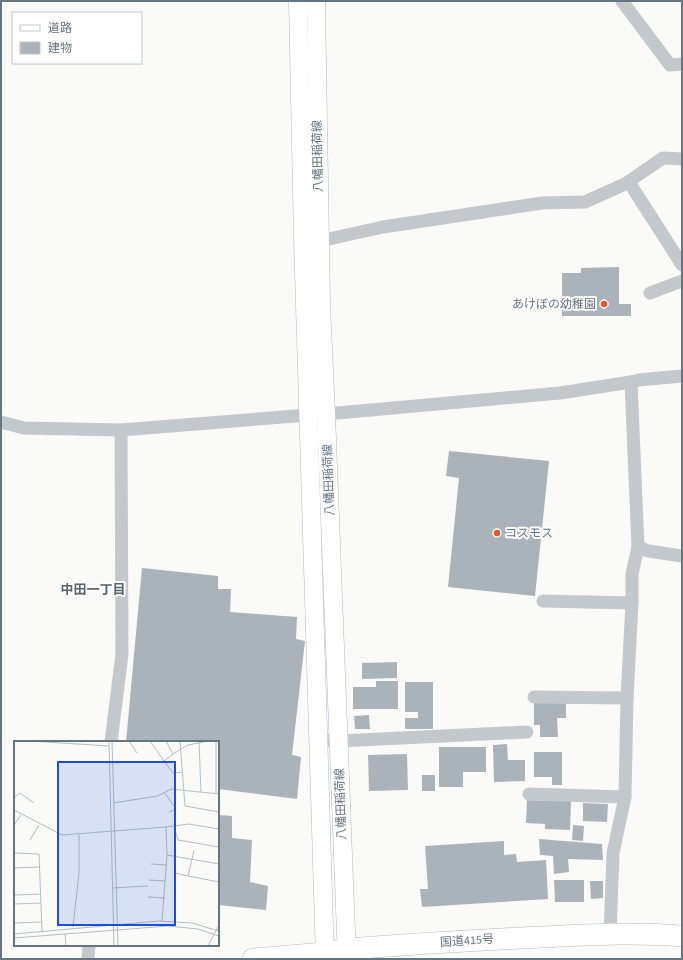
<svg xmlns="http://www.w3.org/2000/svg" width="683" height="960" font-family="'Source Sans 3','Noto Sans JP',sans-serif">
<rect width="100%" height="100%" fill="#fafaf8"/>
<g fill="#aab3b9">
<path d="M619,267V304H631V316H562V273H581V268Z"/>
<path d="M449,451L549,461L535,596L448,587L459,478L446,476Z"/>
<path d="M142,568L218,576V589H231L230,612L297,617L296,639L305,641L292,755L301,757L297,799L218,789V742H126Z"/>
<path d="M397,662V678L362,679V663Z"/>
<path d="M376,681H398V709H353V687H376Z"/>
<path d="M405,682H433V729H405V718H418V712H405Z"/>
<path d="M534,703H566V718H557L558,737H540V725H534Z"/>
<path d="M369,715L370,729H355L354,716Z"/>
<path d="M507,744L508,760H525V781L494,782L493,745Z"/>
<path d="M439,747H486V772H463V787H439Z"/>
<path d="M534,752H562V785H552V777H534Z"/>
<path d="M407,754L408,790L369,791L368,755Z"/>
<rect x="422" y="775" width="13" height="16"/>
<path d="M527,800L571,801L570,830L545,829V824L526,823Z"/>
<path d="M583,803L608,804L607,822L583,821Z"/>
<path d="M218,815L232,816V838L252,840L250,882L268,886L266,910L218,905Z"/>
<path d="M573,825L584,826L583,841L572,840Z"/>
<path d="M539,839L602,844L603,860L568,859L569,872L554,874L553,856L540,855Z"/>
<path d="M504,841V855L516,854L517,862L546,860L548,899L422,907L420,889H428L425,846Z"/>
<path d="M554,880H584V902H555Z"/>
<path d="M590,881H603V898L591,899Z"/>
</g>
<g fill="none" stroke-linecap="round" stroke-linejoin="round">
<g stroke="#b3babf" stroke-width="19">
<g id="secondary">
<path d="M298,1L303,239L325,959"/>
<path d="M316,1L321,306L326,414L347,959"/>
</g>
</g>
<g stroke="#b4b9bd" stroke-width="22">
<path id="trunk" d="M253,959L324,953L347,949C412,944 477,940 542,937C588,935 635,932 682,936"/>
</g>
<g stroke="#c3c8cc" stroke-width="13">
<path d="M622,1L670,65L682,64"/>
<path d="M629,182L682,265"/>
<path d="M320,241L383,227L542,203L585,202L625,184L663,158L682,159"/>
<path d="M650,293L682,281"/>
<path d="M631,382L639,380L682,376"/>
<path d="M1,422L24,428L121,430L308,415L326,414L560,393L631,382L638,547L632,574V603L627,698L625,797L613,853L610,935"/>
<path d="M638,547L648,551L682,556"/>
<path d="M543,601L632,603"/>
<path d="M534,697L627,698"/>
<path d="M318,740L339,741L527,732"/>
<path d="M111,742L122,654L121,430"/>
<path d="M529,794L625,797"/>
<path d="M88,959L89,945"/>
</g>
<use href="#secondary" stroke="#fff" stroke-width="18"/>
<use href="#trunk" stroke="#fff" stroke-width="21"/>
</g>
<g fill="#e4572e" stroke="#fff" stroke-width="1.5">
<circle cx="604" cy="304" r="4"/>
<circle cx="497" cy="533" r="4"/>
</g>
<g text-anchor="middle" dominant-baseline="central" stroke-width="4" stroke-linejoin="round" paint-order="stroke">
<g font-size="12" fill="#657683" stroke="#fff">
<text transform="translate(318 156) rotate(-91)">八幡田稲荷線</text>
<text transform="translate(329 480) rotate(-92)">八幡田稲荷線</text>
<text transform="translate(341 804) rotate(-92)">八幡田稲荷線</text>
<text transform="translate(467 941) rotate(-4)">国道415号</text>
</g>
<g font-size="12" fill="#657683" stroke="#fff" text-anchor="end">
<text x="596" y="304">あけぼの幼稚園</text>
<text x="505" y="533" text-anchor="start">コスモス</text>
</g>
<g font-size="13" font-weight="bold" fill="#57646e" stroke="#fff">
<text x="93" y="590">中田一丁目</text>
</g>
</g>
<g transform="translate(14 741)">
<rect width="205" height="205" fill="#fafaf8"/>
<path fill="none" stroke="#b5bdc2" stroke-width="1" d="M16,0L95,5M95,0L100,205M98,0L104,205M115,0L123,12M136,0L150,20L159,13M152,0L159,13L174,4L194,0M166,0L171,65L205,71M185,0L187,51M150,20L159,32L168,31M151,52L162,68L155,71M202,53V0M0,57L6,52L20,62M99,62L144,55L157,48L205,53M0,69L48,94L152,86L153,114L148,180M0,84L7,74M160,85L164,99L205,106M152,86L175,83L205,88M16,99L25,84M0,112L25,113L28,190M153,114L205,123M137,123L152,124M0,127L25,126M161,132L174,135L180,109M174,135L205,141M135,139L151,140M98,147L134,145M0,154L27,153M134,156L151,157M0,163L27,162M0,182L27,181M59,186L65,132V94M0,193L145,180L178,182L205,190M51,193L52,205M0,197L154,185L184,188L205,195M194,205L205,184"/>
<path fill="#1d4ed8" fill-opacity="0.15" stroke="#1d4ed8" stroke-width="2" d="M44,21H161V184H44Z"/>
<rect width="205" height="205" fill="none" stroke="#657683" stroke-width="2"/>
</g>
<rect width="683" height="960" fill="none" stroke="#657683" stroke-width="4"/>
<rect x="12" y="12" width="130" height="52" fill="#ffffff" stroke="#c1c8cd"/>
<rect x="20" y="25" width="20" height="6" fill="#ffffff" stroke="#c1c8cd"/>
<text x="48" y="32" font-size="12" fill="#657683">道路</text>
<rect x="20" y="42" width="20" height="12" fill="#aab3b9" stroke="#c1c8cd"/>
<text x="48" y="52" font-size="12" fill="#657683">建物</text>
</svg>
